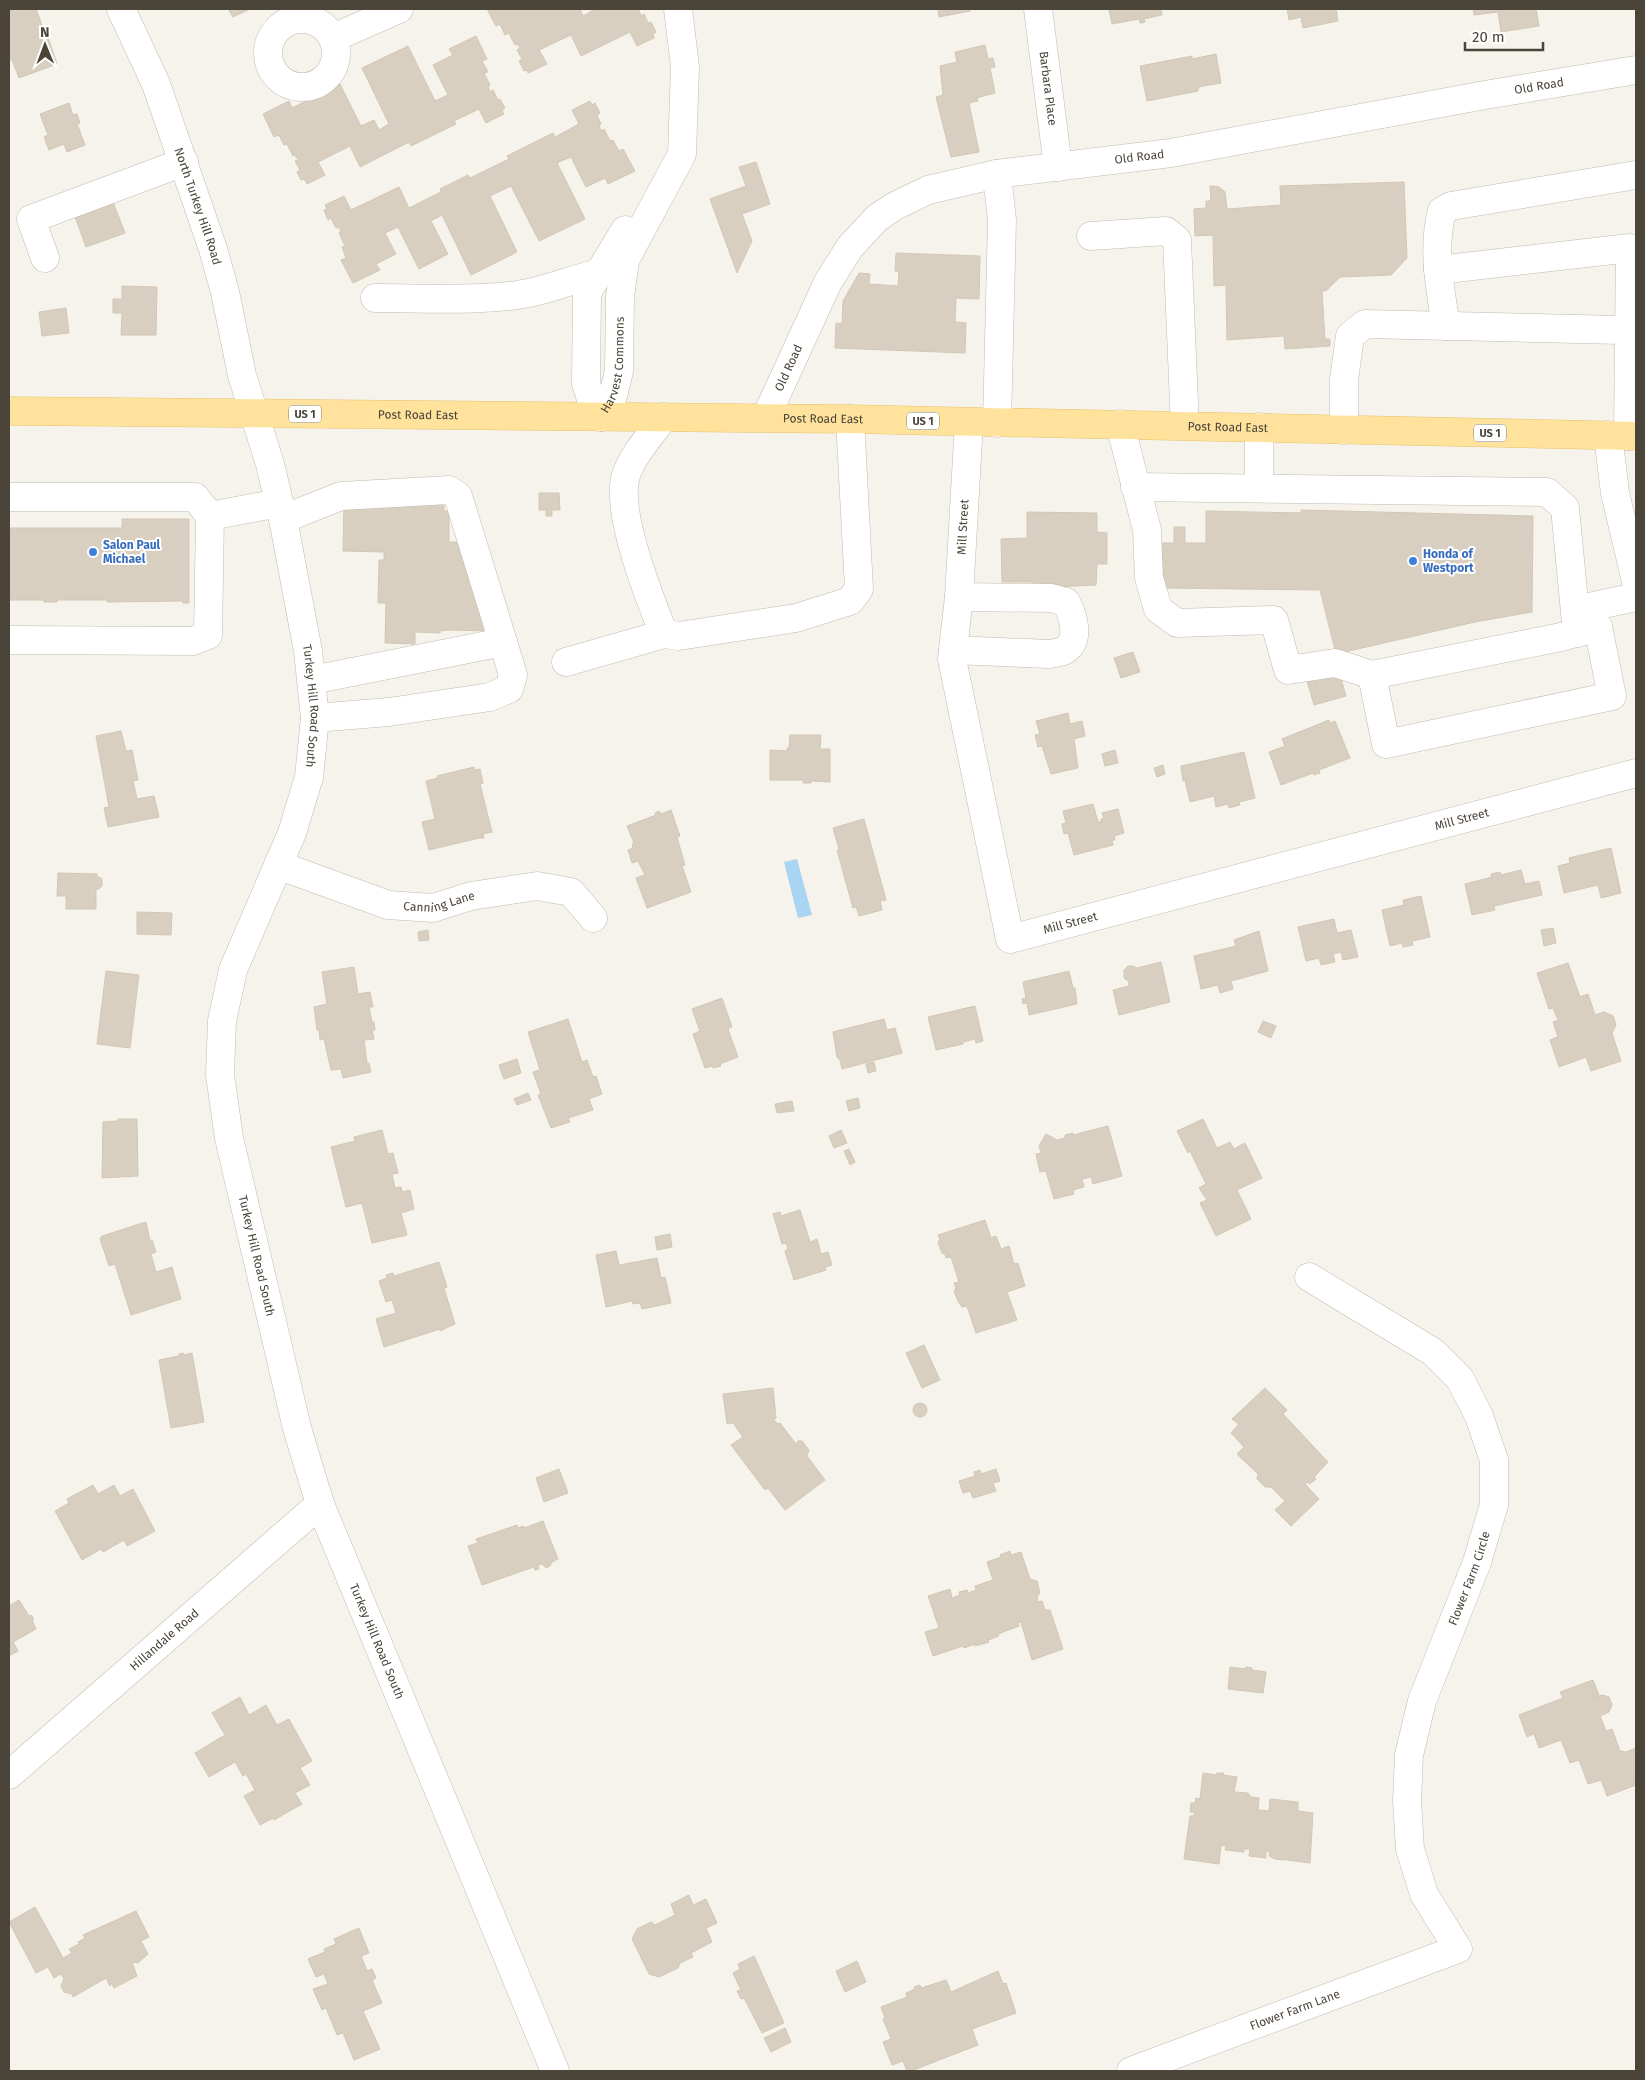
<svg xmlns="http://www.w3.org/2000/svg" width="1645" height="2080" font-family="'Fira Sans',sans-serif">
<rect width="100%" height="100%" fill="#f6f3ec"/>
<path fill="#a9d4f2" d="M797,859L812,915L798,918L784,862Z"/>
<g fill="#d8cfc1" stroke="#d3c7b4">
<path d="M12,9H36L43,28H45L57,64L19,78L12,60H10L9,57V10Z"/>
<path d="M228,9H250L233,17Z"/>
<path d="M487,9H580L583,16L595,9H641L639,10L641,16L644,14L648,23L651,22L656,32L653,34L654,38L637,46L630,32L581,56L571,35L539,50L547,64L528,73L527,70L524,71L519,61L522,59L517,50L520,48L517,44L515,45L509,33L505,35L500,24L496,26Z"/>
<path d="M938,9H970V11L939,17Z"/>
<path d="M1109,9H1161L1162,15L1144,19L1145,22L1140,23L1139,19L1112,24Z"/>
<path d="M1287,9H1336L1338,21L1303,28L1301,17L1289,20Z"/>
<path d="M1473,9H1536L1539,26L1501,32L1498,12L1474,15Z"/>
<path d="M476,36L487,59L482,61L488,72L484,73L490,85L488,87L490,92L493,90L498,100L500,99L505,108L502,110L504,114L486,123L479,109L454,121L456,124L411,146L409,142L360,167L350,146L318,162L325,175L307,184L304,179L301,180L297,172L300,170L295,161L298,160L295,155L293,156L287,144L284,145L279,135L274,137L263,114L289,101L292,108L340,84L361,126L374,120L379,130L389,124L362,68L408,46L435,101L448,95L433,65L453,55L449,49Z"/>
<path d="M985,45L988,59L993,58L995,67L990,68L995,93L980,97L977,98L978,101L969,103L979,152L951,157L936,97L943,95L940,66L957,62L955,52Z"/>
<path d="M1216,54L1221,83L1198,87V91L1147,101L1140,66L1192,56V59Z"/>
<path d="M590,101L592,105L595,103L600,113L597,115L601,124L599,125L601,131L604,129L610,141L613,140L619,151L623,149L635,171L608,184L605,178L586,187L571,157L557,163L585,219L539,241L511,186L490,196L517,252L471,275L442,215L431,221L448,254L419,269L398,227L385,233L396,254L376,264L380,270L353,283L341,260L346,258L342,247L345,246L339,233L341,232L339,227L336,228L331,218L328,220L324,210L327,209L325,205L344,196L351,210L399,187L409,208L441,192L440,189L468,175L470,178L509,159L507,156L553,133L555,137L579,124L572,110Z"/>
<path d="M69,103L73,115L77,114L80,123L77,124L85,145L67,152L64,144L49,150L44,137L48,135L40,114Z"/>
<path d="M756,162L770,204L742,214L752,241L737,273L710,199L746,186L739,167Z"/>
<path d="M1404,182L1407,258L1391,275L1340,277L1326,291H1322L1325,339H1330V346L1285,349L1284,336L1227,340L1226,285L1214,286L1213,235L1195,236L1194,209L1206,208V201H1211L1210,186L1219,187L1225,192L1227,209L1281,205L1280,186Z"/>
<path d="M113,202L125,233L86,247L74,214Z"/>
<path d="M896,253L980,256L979,299L956,298L955,322L966,323L965,353L835,348L836,323L842,324L843,301L859,273L870,274L869,284L898,286L899,271H895Z"/>
<path d="M122,286L157,287L156,335H121L122,313H113V299H122Z"/>
<path d="M66,308L69,333L42,336L39,312Z"/>
<path d="M539,493H559L560,510H552V516H546V510H539Z"/>
<path d="M344,501L444,503V511H449V542H459L490,631L448,630L440,631V633L415,632V644L385,643L386,603H378L379,560H384V552L343,551Z"/>
<path d="M1301,510L1533,516L1532,612L1475,622L1336,654L1320,590L1164,588L1155,543H1174V527H1185V543H1206V511L1301,513Z"/>
<path d="M1027,512L1097,513V532L1107,533V564H1097L1096,585L1033,588V582H1002L1001,539L1027,538Z"/>
<path d="M122,519H189V603H183V601L107,602V600H57V602H44V600H10L9,605V528H122Z"/>
<path d="M1133,652L1140,672L1121,678L1114,658Z"/>
<path d="M1338,668L1346,696L1314,705L1306,677Z"/>
<path d="M1068,713L1070,724L1082,721L1085,736L1074,739L1078,768L1051,774L1042,746L1038,747L1035,735L1040,734L1036,721Z"/>
<path d="M1329,720L1330,723L1335,721L1350,758L1319,770L1320,773L1314,775L1313,773L1281,785L1269,752L1285,746L1282,739Z"/>
<path d="M121,731L126,751L132,750L138,780L133,781L137,799L154,796L159,817L108,827L104,808L109,807L96,736Z"/>
<path d="M790,735H821L820,749H830V782L811,781V783H803V780H770V750L787,751V748H789Z"/>
<path d="M1115,750L1118,763L1105,766L1102,754Z"/>
<path d="M1244,752L1255,798L1239,802L1240,805L1229,808L1228,804L1216,807L1214,796L1190,802L1185,780L1183,781L1181,766Z"/>
<path d="M1163,765L1165,774L1157,777L1154,768Z"/>
<path d="M474,767L475,770L480,769L483,783L480,784L492,832L483,834L484,838H479L429,850L422,822L435,819L426,781L438,778L437,776Z"/>
<path d="M1093,804L1098,822H1101V819L1104,818L1102,813L1118,809L1124,833L1114,836L1115,840H1112L1113,845L1074,855L1068,833L1064,834L1062,824L1066,823L1063,811Z"/>
<path d="M671,810L680,836L677,837L685,865L682,866L691,892L647,908L636,878L645,875L638,861L632,863L628,850L633,848L632,844L634,843L627,826L656,815L655,813L659,811L661,814Z"/>
<path d="M864,819L886,900L880,901L882,910L859,916L856,907L853,908L837,850L839,849L833,828Z"/>
<path d="M1611,848L1621,893L1601,898L1598,885L1564,893L1558,866L1570,863L1569,858Z"/>
<path d="M1521,870L1525,884L1539,881L1542,895L1494,906L1495,910L1472,915L1465,884L1492,877L1491,874L1500,872L1501,875Z"/>
<path d="M58,873L97,874V876L102,879V886L99,889H96V909H66V896H57Z"/>
<path d="M1421,896L1430,937L1412,941L1413,945L1403,947L1402,943L1390,946L1382,910L1404,905L1403,900Z"/>
<path d="M137,912L172,913L171,935L137,934Z"/>
<path d="M1334,919L1337,933L1351,930L1358,957L1343,960L1341,952L1333,954L1335,962L1321,965L1319,958L1306,961L1298,927Z"/>
<path d="M1553,928L1556,943L1544,946L1541,930Z"/>
<path d="M428,930L429,940L419,941L418,932Z"/>
<path d="M1259,931L1268,971L1231,981L1233,989L1220,993L1218,985L1201,989L1194,956L1236,946L1234,940Z"/>
<path d="M1161,962L1170,1002L1119,1015L1113,990L1129,986V982L1124,978V970L1128,966H1133L1137,968Z"/>
<path d="M1568,963L1580,997L1588,994L1595,1015L1604,1012L1613,1016L1616,1025L1612,1033L1621,1061L1591,1071L1586,1057L1559,1067L1550,1040L1558,1037L1553,1022L1558,1020L1553,1008L1549,1009L1537,973Z"/>
<path d="M354,967L358,994L370,992L373,1007H369L372,1022H374L375,1030H372L374,1039L364,1040L367,1064L369,1063L371,1072L343,1078L341,1069L331,1070L324,1039L320,1040L319,1030H317L314,1007L327,1004L322,972Z"/>
<path d="M106,971L139,975L130,1048L97,1044Z"/>
<path d="M1069,971L1073,988H1075L1077,1004L1029,1015L1027,1003L1023,1004L1022,999L1026,998L1023,982Z"/>
<path d="M722,998L732,1027L728,1029L738,1057L720,1064L721,1066L713,1068L712,1066L705,1068L693,1034L700,1031L692,1009Z"/>
<path d="M975,1006L983,1041L976,1043L975,1039L963,1042V1044L936,1050L928,1017Z"/>
<path d="M568,1019L582,1062L587,1060L593,1077L596,1076L602,1094L589,1099L593,1110L568,1118L570,1122L551,1128L538,1095L541,1094L533,1072L540,1070L528,1032Z"/>
<path d="M884,1019L887,1030L895,1028L902,1053L842,1069L840,1060L837,1057L833,1032Z"/>
<path d="M1263,1021L1276,1026L1271,1038L1258,1032Z"/>
<path d="M517,1059L521,1073L504,1079L499,1065Z"/>
<path d="M874,1062L876,1071L868,1073L866,1064Z"/>
<path d="M528,1093L531,1100L517,1105L514,1099Z"/>
<path d="M858,1098L860,1108L849,1111L846,1101Z"/>
<path d="M792,1101L794,1111L777,1113L775,1104Z"/>
<path d="M118,1119H137L138,1176L102,1178L103,1122L118,1121Z"/>
<path d="M1203,1119L1217,1148L1230,1142L1234,1149L1245,1143L1262,1178L1237,1190L1251,1219L1216,1236L1200,1203L1207,1200L1199,1188L1206,1184L1190,1151L1188,1153L1177,1131Z"/>
<path d="M1108,1126L1122,1176L1093,1184L1091,1177L1082,1179L1084,1187L1073,1190L1074,1194L1054,1199L1046,1171L1040,1172L1036,1154L1041,1153L1039,1146L1046,1134L1057,1140L1065,1138V1135L1073,1133V1135Z"/>
<path d="M382,1130L388,1154L393,1153L398,1173L392,1174L395,1188L401,1187L402,1192L410,1190L414,1209L401,1213L407,1235L372,1243L362,1203L346,1207L331,1147L355,1141L354,1137Z"/>
<path d="M841,1130L847,1143L834,1148L829,1136Z"/>
<path d="M849,1149L855,1162L850,1165L844,1151Z"/>
<path d="M800,1210L810,1242L817,1239L821,1254L828,1252L832,1265L825,1267L826,1270L794,1280L785,1251L788,1249L786,1243L782,1244L773,1214L780,1212L781,1216Z"/>
<path d="M985,1220L991,1238L996,1236L1001,1249L1009,1246L1014,1264L1018,1263L1025,1286L1007,1292L1017,1320L976,1333L967,1306L962,1307L958,1301L954,1291L956,1288L954,1283L959,1282L951,1257L946,1258L945,1254L942,1253L938,1242L940,1239L938,1235Z"/>
<path d="M146,1222L150,1241L152,1240L156,1252L151,1254L156,1272L172,1267L181,1299L131,1315L115,1264L109,1266L100,1239L102,1236Z"/>
<path d="M670,1234L672,1247L657,1250L655,1237Z"/>
<path d="M616,1251L619,1265L657,1258L661,1278L665,1277L671,1303L642,1309L640,1303L633,1304L632,1301L606,1307L596,1255Z"/>
<path d="M439,1262L447,1287L444,1288L455,1324L440,1331V1329L384,1347L376,1319L396,1313L392,1300L386,1302L379,1281L387,1278L386,1275L393,1273L394,1276Z"/>
<path d="M924,1345L940,1380L922,1388L906,1353Z"/>
<path d="M183,1353L184,1355L192,1353L204,1422L171,1428L159,1360L179,1356V1354Z"/>
<path d="M773,1388L776,1418L774,1420L778,1424L780,1423L796,1444L798,1441H802L809,1450L807,1456L825,1480L785,1510L768,1488L765,1490L731,1445L743,1437L733,1423L727,1424L723,1394Z"/>
<path d="M1265,1388L1287,1410L1283,1414L1328,1462L1314,1477L1316,1479L1310,1484L1307,1482L1305,1484L1319,1499L1291,1526L1275,1510L1285,1501L1271,1487H1265L1257,1479L1258,1474L1237,1454L1244,1447L1231,1433L1239,1424L1232,1419Z"/>
<circle cx="920" cy="1410" r="7"/>
<path d="M559,1469L568,1493L544,1502L536,1478Z"/>
<path d="M996,1469L1000,1481L993,1483L996,1491L973,1498L970,1491L963,1493L959,1481L975,1476L974,1472L980,1470L981,1474Z"/>
<path d="M93,1485L98,1494L114,1485L120,1496L133,1489L155,1531L127,1546L124,1540L103,1552L101,1549L82,1560L55,1511L69,1503L67,1499Z"/>
<path d="M543,1521L558,1559L552,1562L550,1566L546,1568L542,1564L538,1565L539,1569L535,1570L534,1567L482,1585L468,1546L478,1543L476,1539L517,1525L518,1528L523,1526L524,1528Z"/>
<path d="M1010,1551L1011,1555L1021,1552L1030,1579L1037,1581L1040,1593L1037,1597L1038,1602L1042,1601L1045,1610H1050L1063,1649L1032,1660L1021,1622L1018,1623L1019,1626L998,1634L999,1636L988,1640L989,1642L975,1646V1644L964,1648L963,1646L933,1656L925,1632L939,1628L928,1596L950,1589L952,1598L960,1595L959,1592L967,1590L968,1593L976,1590L975,1586L993,1580L987,1562L1001,1557L1000,1555Z"/>
<path d="M19,1600L29,1616L31,1615L34,1619L32,1620L36,1629L13,1642L18,1651L9,1656V1606Z"/>
<path d="M1230,1667L1245,1669L1246,1667L1252,1668V1670L1266,1672L1263,1693L1228,1689Z"/>
<path d="M1593,1680L1599,1695L1594,1698L1602,1695L1609,1697L1612,1705L1609,1712L1600,1716L1606,1731L1612,1729L1620,1751L1626,1752L1636,1748V1776L1634,1777L1636,1785L1607,1796L1601,1780L1588,1784L1579,1760L1570,1763L1561,1740L1539,1748L1534,1734L1527,1737L1519,1715L1563,1698L1560,1692Z"/>
<path d="M240,1697L249,1715L266,1705L277,1725L289,1719L312,1761L300,1768L310,1785L295,1793L302,1804L274,1820L273,1818L260,1825L244,1796L255,1790L246,1774L243,1776L235,1762L209,1777L195,1753L225,1735L212,1713Z"/>
<path d="M1203,1773L1216,1775L1217,1773H1224L1223,1775L1237,1777L1234,1792L1248,1793L1251,1797L1259,1798L1258,1810L1269,1811L1270,1799L1298,1802V1811L1313,1813L1310,1863L1287,1860L1288,1858L1285,1860L1275,1859L1269,1856L1270,1852L1266,1851V1858L1249,1856L1250,1849H1244V1852L1225,1850L1226,1846L1221,1845L1219,1864L1184,1859L1190,1816H1194V1812H1190L1191,1803H1195L1196,1798L1200,1799Z"/>
<path d="M689,1895L693,1905L706,1899L717,1923L706,1928L712,1942L691,1953L693,1957L680,1963L678,1968L659,1977L649,1974L632,1939L637,1929L651,1922L655,1925L675,1915L671,1904Z"/>
<path d="M35,1907L63,1958L72,1953L69,1949L79,1944L78,1942L85,1938L83,1935L136,1911L149,1937L141,1941L148,1954L138,1963L132,1962L137,1976L114,1988L112,1983L110,1986L106,1978L73,1997L72,1994L64,1992L61,1986L64,1979L61,1974L54,1978L48,1967L36,1973L9,1922Z"/>
<path d="M359,1928L369,1953L361,1956L367,1971L372,1969L376,1978L372,1980L382,2003L363,2011L380,2049L354,2060L343,2033L337,2035L326,2008L322,2010L313,1989L328,1984L324,1974L316,1977L308,1959L325,1952L324,1949L336,1944L334,1939Z"/>
<path d="M754,1956L784,2023L762,2033L744,1998L741,1999L737,1991L741,1990L733,1973L740,1969L738,1964Z"/>
<path d="M857,1961L866,1982L845,1992L836,1971Z"/>
<path d="M998,1971L1003,1984L1006,1983L1016,2013L972,2029L978,2045L911,2071H907L903,2061L892,2065L883,2042L891,2039L883,2019L885,2018L881,2007L907,1997L906,1993L915,1989L914,1987L920,1985L921,1988L946,1980L951,1992Z"/>
<path d="M785,2028L791,2042L771,2052L764,2038Z"/>
</g>
<g fill="none" stroke-linecap="round" stroke-linejoin="round">
<g stroke="#c2bbae" stroke-width="29">
<g id="minor">
<path id="s1" d="M121,9L156,84L213,249L225,292L242,375L270,464L283,519L308,651L315,718L309,777L292,833L233,970L222,1021L220,1075L229,1138L297,1428L320,1504L555,2071"/>
<path id="s2" d="M1038,9L1058,167"/>
<circle cx="302" cy="53" r="34"/>
<path d="M333,38L399,9"/>
<path d="M1091,236L1166,231L1177,240L1185,426"/>
<path d="M45,258L31,219L184,162"/>
<path d="M1438,270L1630,248L1629,338"/>
<path d="M375,298C420,298 465,301 510,296C541,293 569,280 599,273"/>
<path d="M1446,326C1440,288 1432,248 1442,211L1451,206L1636,175"/>
<path id="s3" d="M601,417L613,396L619,371L620,297L625,260L682,154L685,67L678,9"/>
<path d="M601,417L590,396L586,383L587,293L625,230"/>
<path id="s4" d="M766,417L828,282L850,247L877,218L893,207L928,190L997,174L1171,153L1485,95L1636,70"/>
<path id="s5" d="M969,422L959,597L952,659L1010,939L1636,773"/>
<path d="M997,423L1002,220L997,174"/>
<path d="M1120,424L1147,530L1149,578L1158,609L1177,623L1274,620L1288,670L1335,663L1372,675L1561,637L1598,627L1612,696L1386,744L1372,675"/>
<path d="M1259,427V488"/>
<path d="M1344,430V380L1350,336L1365,324L1621,330L1629,338L1628,436"/>
<path d="M1608,435L1615,493L1636,581"/>
<path d="M1135,487L1547,492L1565,508L1577,633"/>
<path d="M9,497H195L210,516L208,635L193,641L9,640"/>
<path d="M210,516L279,503"/>
<path d="M283,519L341,496L449,490L458,496L503,642"/>
<path d="M1575,610L1636,597"/>
<path d="M664,634C649,597 615,512 626,475C633,454 652,434 664,417"/>
<path d="M953,650L1049,654C1054,653 1060,653 1065,650C1081,640 1073,615 1066,602L1051,598L959,597"/>
<path d="M566,662L664,634L679,636L796,618L850,601L859,589L850,419"/>
<path d="M312,680L503,642L513,675L509,689L490,697L389,712L315,718"/>
<path id="s6" d="M278,865L388,905L433,908L471,896L537,886L571,892L593,918"/>
<path id="s7" d="M9,1775L320,1504"/>
<path id="s8" d="M1131,2071L1458,1949L1424,1894L1410,1849L1407,1801L1409,1755L1422,1701L1477,1562L1494,1505V1460L1479,1416L1460,1379L1433,1352L1309,1277"/>
</g>
</g>
<g stroke="#e6c16a" stroke-width="29">
<g id="major">
<path id="s9" d="M9,411L850,419L1636,436"/>
</g>
</g>
<use href="#minor" stroke="#fff" stroke-width="28"/>
<use href="#major" stroke="#ffe39c" stroke-width="28"/>
</g>
<g fill="#3f7fe0" stroke="#fff" stroke-width="2">
<circle cx="93" cy="552" r="5"/>
<circle cx="1413" cy="561" r="5"/>
</g>
<g text-anchor="middle" dominant-baseline="central" stroke-width="4" stroke-linejoin="round" paint-order="stroke">
<g fill="#fff" stroke="#817c74" stroke-width="1">
<rect x="289" y="405.5" width="32" height="17" rx="4"/>
<rect x="907" y="412.5" width="32" height="17" rx="4"/>
<rect x="1474" y="424.5" width="32" height="17" rx="4"/>
</g>
<g font-size="11" font-weight="bold" fill="#4b4439">
<text x="305" y="414">US 1</text>
<text x="923" y="421">US 1</text>
<text x="1490" y="433">US 1</text>
</g>
<g font-size="12" fill="#4b4439" stroke="#fff">
<text stroke="none"><textPath href="#s4" startOffset="908">Old Road</textPath></text>
<text stroke="none"><textPath href="#s2" startOffset="80">Barbara Place</textPath></text>
<text stroke="none"><textPath href="#s4" startOffset="502">Old Road</textPath></text>
<text stroke="none"><textPath href="#s1" startOffset="212">North Turkey Hill Road</textPath></text>
<text stroke="none"><textPath href="#s3" startOffset="55">Harvest Commons</textPath></text>
<text stroke="none"><textPath href="#s4" startOffset="54">Old Road</textPath></text>
<text stroke="none"><textPath href="#s9" startOffset="409">Post Road East</textPath></text>
<text stroke="none"><textPath href="#s9" startOffset="814">Post Road East</textPath></text>
<text stroke="none"><textPath href="#s9" startOffset="1219">Post Road East</textPath></text>
<text transform="translate(963 527) rotate(-87)">Mill Street</text>
<text stroke="none"><textPath href="#s1" startOffset="726">Turkey Hill Road South</textPath></text>
<text stroke="none"><textPath href="#s5" startOffset="991">Mill Street</textPath></text>
<text stroke="none"><textPath href="#s6" startOffset="169">Canning Lane</textPath></text>
<text stroke="none"><textPath href="#s5" startOffset="586">Mill Street</textPath></text>
<text stroke="none"><textPath href="#s1" startOffset="1296">Turkey Hill Road South</textPath></text>
<text stroke="none"><textPath href="#s8" startOffset="742">Flower Farm Circle</textPath></text>
<text stroke="none"><textPath href="#s7" startOffset="206">Hillandale Road</textPath></text>
<text stroke="none"><textPath href="#s1" startOffset="1701">Turkey Hill Road South</textPath></text>
<text stroke="none"><textPath href="#s8" startOffset="175">Flower Farm Lane</textPath></text>
</g>
<g font-size="12" font-weight="bold" fill="#366cbe" stroke="#fff" text-anchor="start">
<text x="103" y="545">Salon Paul<tspan x="103" dy="14">Michael</tspan></text>
<text x="1423" y="554">Honda of<tspan x="1423" dy="14">Westport</tspan></text>
</g>
</g>
<rect width="1645" height="2080" fill="none" stroke="#4b4439" stroke-width="20"/>
<g transform="translate(45 45) rotate(359)" stroke="#ffffff" stroke-width="4" paint-order="stroke">
<path d="M0-4L9 19L0 12L-9 19Z" fill="#4b4439"/>
<text y="-8" font-size="14" font-weight="bold" text-anchor="middle" fill="#4b4439">N</text>
</g>
<path d="M1465 42v8h78v-8" fill="none" stroke="#4b4439" stroke-width="2.5"/>
<text x="1472" y="42" font-size="15" fill="#4b4439" stroke="#ffffff" stroke-width="4" paint-order="stroke">20 m</text>
</svg>
